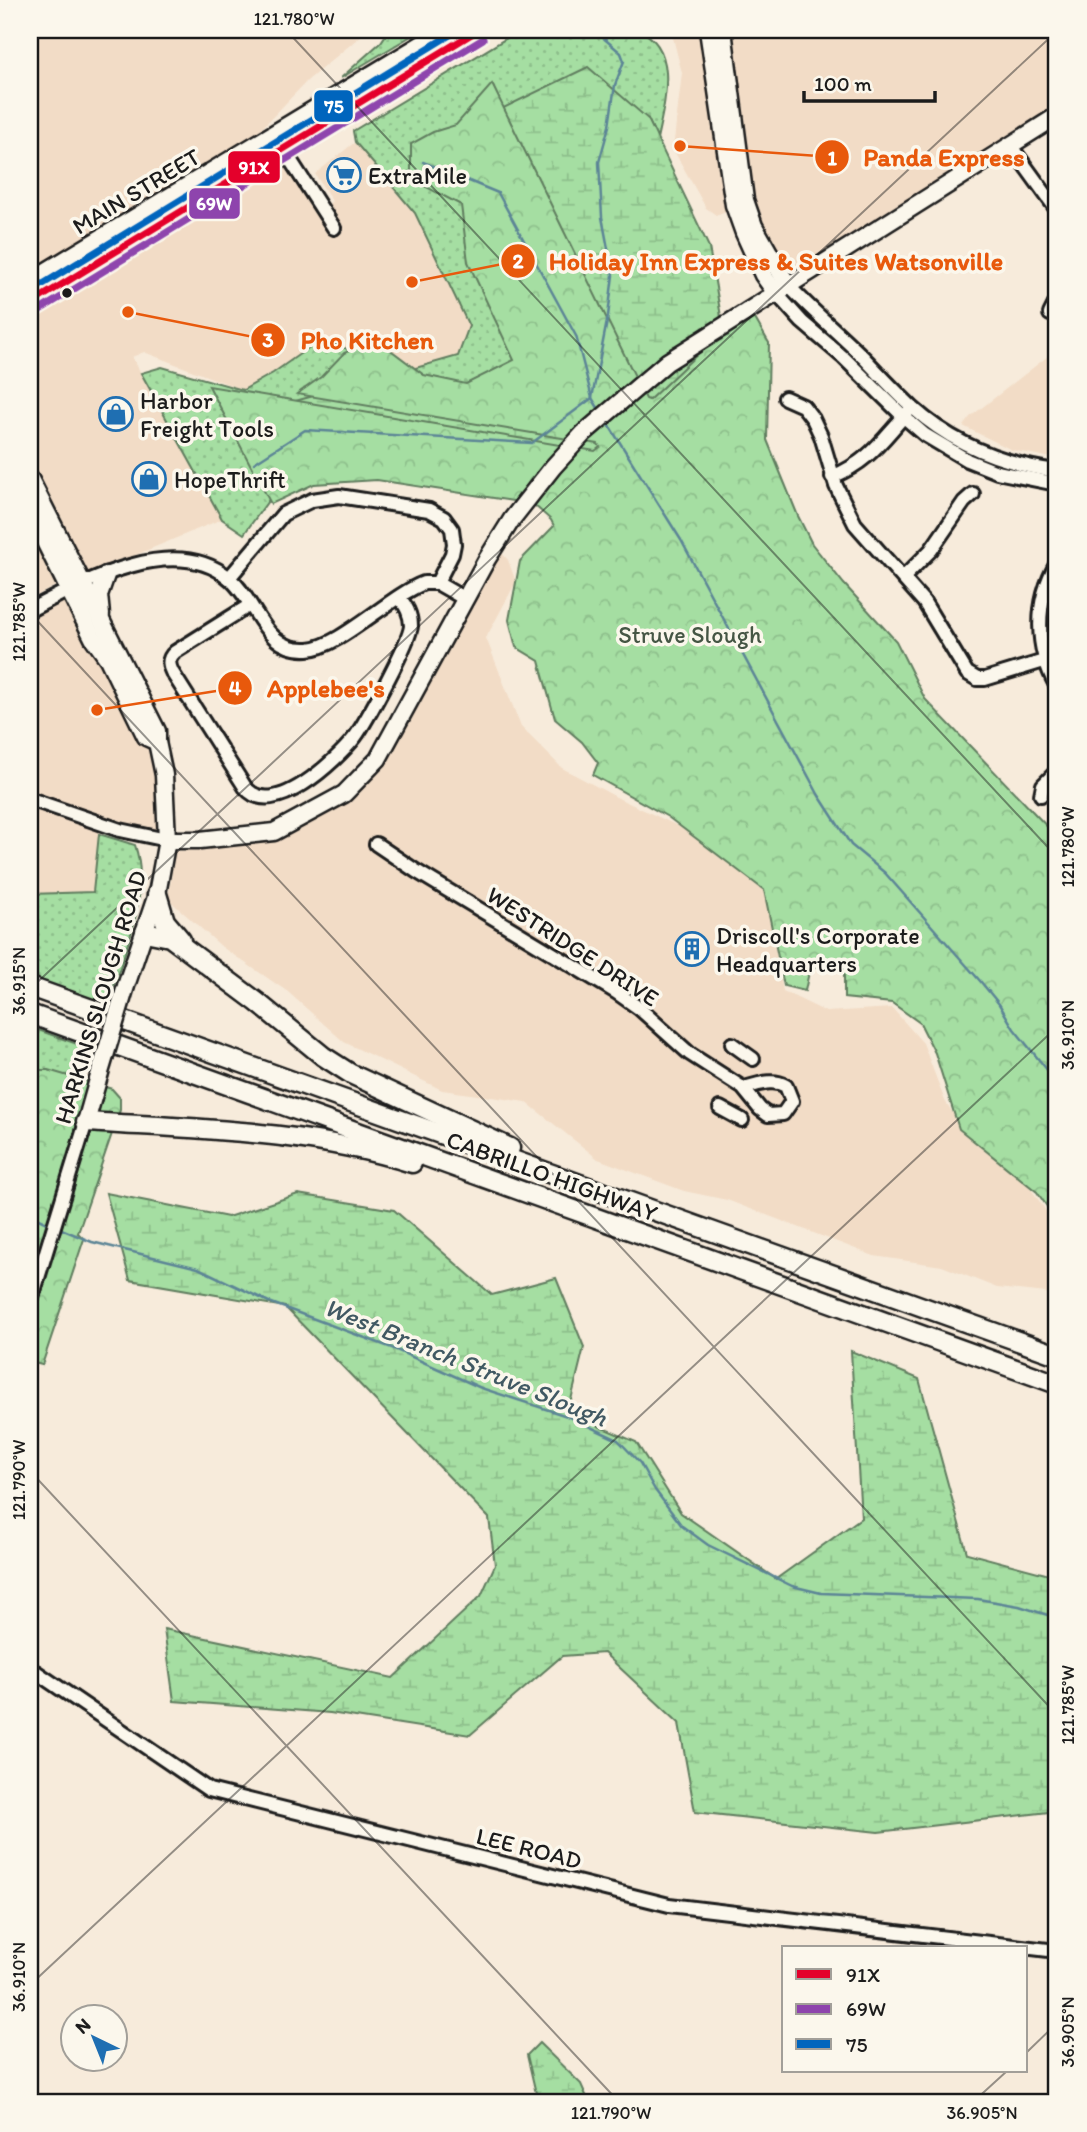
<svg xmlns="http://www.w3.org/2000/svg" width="1087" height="2132" font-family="Itim,sans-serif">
<defs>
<pattern id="grass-dots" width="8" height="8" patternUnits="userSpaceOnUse" patternTransform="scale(1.75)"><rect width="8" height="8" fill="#a5dea2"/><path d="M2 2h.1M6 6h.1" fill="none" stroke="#8dbe8b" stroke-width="1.8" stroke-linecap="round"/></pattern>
<pattern id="wetland-marsh" width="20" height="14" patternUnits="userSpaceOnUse" patternTransform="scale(1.75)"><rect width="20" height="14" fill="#a5dea2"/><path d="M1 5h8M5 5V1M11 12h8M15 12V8" fill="none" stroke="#8dbe8b"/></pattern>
<pattern id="park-crowns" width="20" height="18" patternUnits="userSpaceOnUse" patternTransform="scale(1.75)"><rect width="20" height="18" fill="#a5dea2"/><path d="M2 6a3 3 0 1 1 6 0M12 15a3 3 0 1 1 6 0" fill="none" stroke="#8dbe8b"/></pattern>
</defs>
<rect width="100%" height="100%" fill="#f7ebdb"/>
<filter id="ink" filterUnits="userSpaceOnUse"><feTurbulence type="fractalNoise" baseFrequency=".0143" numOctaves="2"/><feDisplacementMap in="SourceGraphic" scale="14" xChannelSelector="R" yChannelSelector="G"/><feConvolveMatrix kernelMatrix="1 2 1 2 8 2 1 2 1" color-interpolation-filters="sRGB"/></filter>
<g filter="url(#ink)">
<g fill="#f2dcc6">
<path d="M48,30H368L308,80L262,128L238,147L30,271V42Z"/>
<path d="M671,30H700L705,41L731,209L716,215L706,208L673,149L682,73Z"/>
<path d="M723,30H1057V116L787,284L754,227Z"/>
<path d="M355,142L415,213L470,326L458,356L405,371L273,373L243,390L144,352L132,357L222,519L83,577L84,575L30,457V313L283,164L318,214L332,201L315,174Z"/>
<path d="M1057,349V459L1012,450L963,426L970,417Z"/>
<path d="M30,521L61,583L30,599Z"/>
<path d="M500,551L508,560L516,582L486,638L521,727L562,768L620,799L693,833L765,891L783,991L826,1012L892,1008L923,1043L945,1101L965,1131L1022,1176L1057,1227V1294L997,1288L942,1266L874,1256L727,1200L684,1191L598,1159L526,1102L442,1090L344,1042L288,992L222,947L168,899L175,851L216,849L271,842L331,811L382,756Z"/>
<path d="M72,591L160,767V832L100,825L93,892L30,894V614Z"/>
</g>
<g fill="url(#grass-dots)" stroke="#607d5f" stroke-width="2">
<path d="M389,30H421L341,78L381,42Z"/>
<path d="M520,30H638C681,47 664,105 657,139L648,119L536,364L289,472L244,534L222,519L141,373L162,367L243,390L273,373L321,339L405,371L458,356L469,326L415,213L355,142L353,131Z"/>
<path d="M99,834L135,845C152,896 123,955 107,1005L30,977V894L93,892Z"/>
<path d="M30,1027L91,1049L30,1257Z"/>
</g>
<g fill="url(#wetland-marsh)" stroke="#607d5f" stroke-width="2">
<path d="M588,67L648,119L709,247L728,357L569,552L527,474L277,406L317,395L424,406L535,364L487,116Z"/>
<path d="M106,1193L228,1217L298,1194L394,1210L492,1295L556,1278L584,1347L570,1404L577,1417L636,1442L681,1513L776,1579L861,1518L851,1351L919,1379L967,1553L1057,1577V1811L878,1832L695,1812L679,1723L604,1653L562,1656L470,1735L330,1713L174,1701L164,1629L393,1678L481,1596L495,1565L489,1518L285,1307L130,1280Z"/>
<path d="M539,2043L581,2084L589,2102H538L527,2055Z"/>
</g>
<g fill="url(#park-crowns)" stroke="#607d5f" stroke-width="2">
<path d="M492,84L646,399L649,400L722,331L750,310L769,343L767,440L798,516L812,544L844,584L896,641L925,699L1057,837V1221L1037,1192L959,1129L935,1053L920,1023L892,1003L844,998V967H810L805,991L784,986L764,890L668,817L593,775L598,763L582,742L555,719L539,661L516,647L509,620L520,561L554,526L551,520L533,504L377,480L314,484L271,504L209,386L595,451L600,447L598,444L297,394L321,377L344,353L376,339L424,375L466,384L514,360L468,262L461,205L411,179V144L433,132L456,125Z"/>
<path d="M30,1070H48L112,1089L120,1098V1110L78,1233L84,1239L42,1365L30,1362Z"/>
</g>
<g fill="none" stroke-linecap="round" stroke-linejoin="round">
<g stroke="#5c8596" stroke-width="2.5">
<path d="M594,30L621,53L624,61L615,85L609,126L599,162L602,217L613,275L608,316L592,398L600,411"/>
<path d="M607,422L681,540L818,794L851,845L885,873L981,982L999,1004L1014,1029L1057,1082"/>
<path d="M254,463L305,430L532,443L592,398L576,336L498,193L423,162"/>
<path d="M30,1215L49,1224"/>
<path d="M59,1228L92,1242L198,1268L269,1302L392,1348L481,1388L567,1416L618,1440L640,1463L655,1490L682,1526L708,1545L792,1586L821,1593L978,1599L1019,1606L1057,1618"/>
</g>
<g stroke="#1c1c1c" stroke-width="18">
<g id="minor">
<path d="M273,133L334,228"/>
<path d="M1010,145L1057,210"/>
<path d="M787,284C812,311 839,333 864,358C880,375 896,392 913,408C954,445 1004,464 1057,471"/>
<path d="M775,292L802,322L844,358L904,417L925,435L967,460L997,472L1057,484"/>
<path d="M1050,314L1057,300"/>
<path d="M785,398L803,406L813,419L821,436L836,486L855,524L924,602L967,673L977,679H985L1044,661"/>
<path d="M832,477C870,461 881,441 907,413"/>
<path d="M1057,563C1034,602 1035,648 1057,687"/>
<path d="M229,578L283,514L312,500L339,496L429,510L444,518L452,529L454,544L452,554L437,583"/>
<path d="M903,578L931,550L964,502L973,494"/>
<path d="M250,605L175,652C168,658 168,664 172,672L245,787C272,822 337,760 355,737C366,722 410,641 411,626C411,614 406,606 399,597"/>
<path d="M30,610C83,582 174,532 229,578C258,602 263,652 308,649C339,648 391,595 424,583H437L465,599"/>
<path d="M1041,795L1043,785L1057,771"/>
<path d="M30,799L120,830L167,840"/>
<path d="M376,844L416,871L616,992L640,1009L690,1054L743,1088L760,1109L768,1115L783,1114L792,1101L786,1086C772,1078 758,1085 743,1088"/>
<path d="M732,1044L753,1059"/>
<path d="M720,1108L742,1120"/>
<path d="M30,1304L86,1122"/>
<path d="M30,1668L209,1790L669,1905L1057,1951"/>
</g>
</g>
<g stroke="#1c1c1c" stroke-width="21">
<g id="major">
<path d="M708,30L734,205L744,233L763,275L775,292"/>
<path d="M723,30L745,200L754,226L787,284"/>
<path d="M30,281L445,30"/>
<path d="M30,304L478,30"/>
<path d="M30,479L157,731V742L164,775L167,840L157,894L126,986"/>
<path d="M30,512L93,638L108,659L146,737L157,742"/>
<path d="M101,615L99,595L106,575"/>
<path d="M167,840H200L274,832L344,794L378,759L487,559L512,519L553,467L584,433L667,362L1057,116"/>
<path d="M86,1122L99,1076"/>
</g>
</g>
<g stroke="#1c1c1c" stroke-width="23">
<g id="highway">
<path d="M157,894L165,921L181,940"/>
<path d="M145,932L170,937L257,1002L323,1056L351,1074L510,1148"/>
<path d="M30,987L1057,1355"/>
<path d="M30,1014L1057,1384"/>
<path d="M86,1122C194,1129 308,1130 412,1163"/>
</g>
</g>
<use href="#minor" stroke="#fbf7ec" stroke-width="12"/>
<use href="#major" stroke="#fbf7ec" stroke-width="16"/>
<use href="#highway" stroke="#fbf7ec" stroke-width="18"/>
<g stroke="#1c1c1c" stroke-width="21" stroke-linecap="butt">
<path id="major-bridge" d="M99,1076L126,986"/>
</g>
<use href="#major-bridge" stroke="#fbf7ec" stroke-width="16"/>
<g stroke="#fbf7ec" stroke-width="12">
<path id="bus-1" d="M30,304L478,30"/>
</g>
<g stroke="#fbf7ec" stroke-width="12">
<path id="bus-2" d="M35,313L483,39"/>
</g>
<g stroke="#fbf7ec" stroke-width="12">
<path id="bus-3" d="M30,292L458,30"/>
</g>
<use href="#bus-1" stroke="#e4002b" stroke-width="7"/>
<use href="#bus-2" stroke="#8e44ad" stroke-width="7"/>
<use href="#bus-3" stroke="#0065bd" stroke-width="7"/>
</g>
</g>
<path fill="none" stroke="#1c1c1c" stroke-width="2" stroke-opacity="0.45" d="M286,30L1057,857M30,613L1057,1715M30,989L1057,31M30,1471L619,2102M30,1985L1057,1027M1026,2053L1057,2023M973,2102L1007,2071"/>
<defs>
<g id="supermarket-ring" transform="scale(1.75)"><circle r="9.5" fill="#fbf7ec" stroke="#1f6fb2" stroke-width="1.5"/><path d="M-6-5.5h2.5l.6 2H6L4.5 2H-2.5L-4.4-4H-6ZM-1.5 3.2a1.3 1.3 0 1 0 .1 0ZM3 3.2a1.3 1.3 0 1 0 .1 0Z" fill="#1f6fb2"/></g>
<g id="shop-ring" transform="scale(1.75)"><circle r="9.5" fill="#fbf7ec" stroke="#1f6fb2" stroke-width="1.5"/><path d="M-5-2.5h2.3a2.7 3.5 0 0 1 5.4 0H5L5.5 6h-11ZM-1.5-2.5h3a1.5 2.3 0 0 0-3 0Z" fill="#1f6fb2"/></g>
<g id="building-ring" transform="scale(1.75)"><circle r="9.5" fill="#fbf7ec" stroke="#1f6fb2" stroke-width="1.5"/><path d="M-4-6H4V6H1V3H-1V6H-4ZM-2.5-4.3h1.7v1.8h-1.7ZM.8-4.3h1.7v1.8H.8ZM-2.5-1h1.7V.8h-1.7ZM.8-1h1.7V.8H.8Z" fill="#1f6fb2"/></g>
</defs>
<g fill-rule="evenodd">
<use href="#supermarket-ring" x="344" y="175"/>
<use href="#shop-ring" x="116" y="414"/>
<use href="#shop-ring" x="149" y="479"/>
<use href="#building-ring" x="692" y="949"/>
</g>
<circle fill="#1c1c1c" stroke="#fbf7ec" stroke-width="2.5" cx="67" cy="293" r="6"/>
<g text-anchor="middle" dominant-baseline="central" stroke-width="7" stroke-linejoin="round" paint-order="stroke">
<g font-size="24" fill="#1c1c1c" stroke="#fbf7ec" text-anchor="start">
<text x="368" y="175">ExtraMile</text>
<text x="140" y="400">Harbor<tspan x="140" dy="28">Freight Tools</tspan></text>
<text x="174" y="479">HopeThrift</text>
<text x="716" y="935">Driscoll's Corporate<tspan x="716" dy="28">Headquarters</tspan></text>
</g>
<g font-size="24" fill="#1c1c1c" stroke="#fbf7ec">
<text transform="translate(136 191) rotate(-31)">MAIN STREET</text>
<text transform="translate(573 946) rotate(33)">WESTRIDGE DRIVE</text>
<text transform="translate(100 997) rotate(-73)">HARKINS SLOUGH ROAD</text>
<text transform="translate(552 1176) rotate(20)">CABRILLO HIGHWAY</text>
<text transform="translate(529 1848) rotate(14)">LEE ROAD</text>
</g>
<g font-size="24" fill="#455644" stroke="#fbf7ec">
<text x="690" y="634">Struve Slough</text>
</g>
<g font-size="26" font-style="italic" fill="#415963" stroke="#fbf7ec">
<text transform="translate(466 1362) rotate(22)">West Branch Struve Slough</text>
</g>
</g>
<path fill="none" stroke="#e8590c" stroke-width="2.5" d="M680 146L832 157M412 282L518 261M128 312L268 340M97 710L235 688"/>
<g fill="#e8590c" stroke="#fbf7ec" stroke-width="2.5">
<circle cx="680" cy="146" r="7"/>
<circle cx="412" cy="282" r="7"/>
<circle cx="128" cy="312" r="7"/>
<circle cx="97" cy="710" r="7"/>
<circle cx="832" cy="157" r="18"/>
<circle cx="518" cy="261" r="18"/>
<circle cx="268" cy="340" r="18"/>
<circle cx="235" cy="688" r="18"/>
</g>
<g font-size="21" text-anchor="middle" font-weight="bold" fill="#fff">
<text x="832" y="165">1</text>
<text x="518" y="268">2</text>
<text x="268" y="347">3</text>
<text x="235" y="695">4</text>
</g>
<g font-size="26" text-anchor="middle" font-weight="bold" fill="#e8590c" stroke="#fbf7ec" stroke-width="7" stroke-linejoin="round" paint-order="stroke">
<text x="944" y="166">Panda Express</text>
<text x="776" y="270">Holiday Inn Express &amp; Suites Watsonville</text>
<text x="367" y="349">Pho Kitchen</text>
<text x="326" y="697">Applebee's</text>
</g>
<g stroke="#fbf7ec" stroke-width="2.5">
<rect x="313" y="89" width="41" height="34" rx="7" fill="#0065bd"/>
<rect x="227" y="150" width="54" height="34" rx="7" fill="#e4002b"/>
<rect x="188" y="187" width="53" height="33" rx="7" fill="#8e44ad"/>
</g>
<g font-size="19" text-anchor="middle" font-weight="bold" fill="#fff">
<text x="334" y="113">75</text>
<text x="254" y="174">91X</text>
<text x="214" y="210">69W</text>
</g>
<rect width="1087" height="2132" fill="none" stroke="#fbf7ec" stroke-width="77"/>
<rect x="782" y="1946" width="245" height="126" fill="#fbf7ec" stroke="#a29f99" stroke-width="2"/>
<rect x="796" y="1969" width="35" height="10" fill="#e4002b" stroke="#a29f99" stroke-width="2"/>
<text x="846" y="1982" font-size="21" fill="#1c1c1c">91X</text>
<rect x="796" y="2004" width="35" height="10" fill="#8e44ad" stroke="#a29f99" stroke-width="2"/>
<text x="846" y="2016" font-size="21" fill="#1c1c1c">69W</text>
<rect x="796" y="2039" width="35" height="10" fill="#0065bd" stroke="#a29f99" stroke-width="2"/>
<text x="846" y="2052" font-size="21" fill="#1c1c1c">75</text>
<g transform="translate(94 2038) rotate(317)"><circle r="33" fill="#fbf7ec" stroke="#a29f99" stroke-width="2"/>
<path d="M0-5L12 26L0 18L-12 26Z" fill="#1f6fb2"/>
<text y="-10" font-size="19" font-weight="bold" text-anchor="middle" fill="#1c1c1c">N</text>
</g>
<path d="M804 91v10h131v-10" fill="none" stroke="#1c1c1c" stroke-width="3.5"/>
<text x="814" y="91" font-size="21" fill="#1c1c1c" stroke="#fbf7ec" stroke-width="5" paint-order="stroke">100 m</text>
<rect x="38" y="38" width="1010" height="2056" fill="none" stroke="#1c1c1c" stroke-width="2.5"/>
<g font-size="18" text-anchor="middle" fill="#1c1c1c">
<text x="294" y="25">121.780°W</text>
<text transform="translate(19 622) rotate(-90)" y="6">121.785°W</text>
<text transform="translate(1068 847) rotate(-90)" y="6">121.780°W</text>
<text transform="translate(19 981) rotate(-90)" y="6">36.915°N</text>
<text transform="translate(1068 1035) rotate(-90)" y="6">36.910°N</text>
<text transform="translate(19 1480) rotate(-90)" y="6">121.790°W</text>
<text transform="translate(1068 1705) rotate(-90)" y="6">121.785°W</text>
<text transform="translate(19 1977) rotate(-90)" y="6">36.910°N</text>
<text transform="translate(1068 2032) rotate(-90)" y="6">36.905°N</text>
<text x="611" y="2119">121.790°W</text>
<text x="982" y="2119">36.905°N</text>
</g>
</svg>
